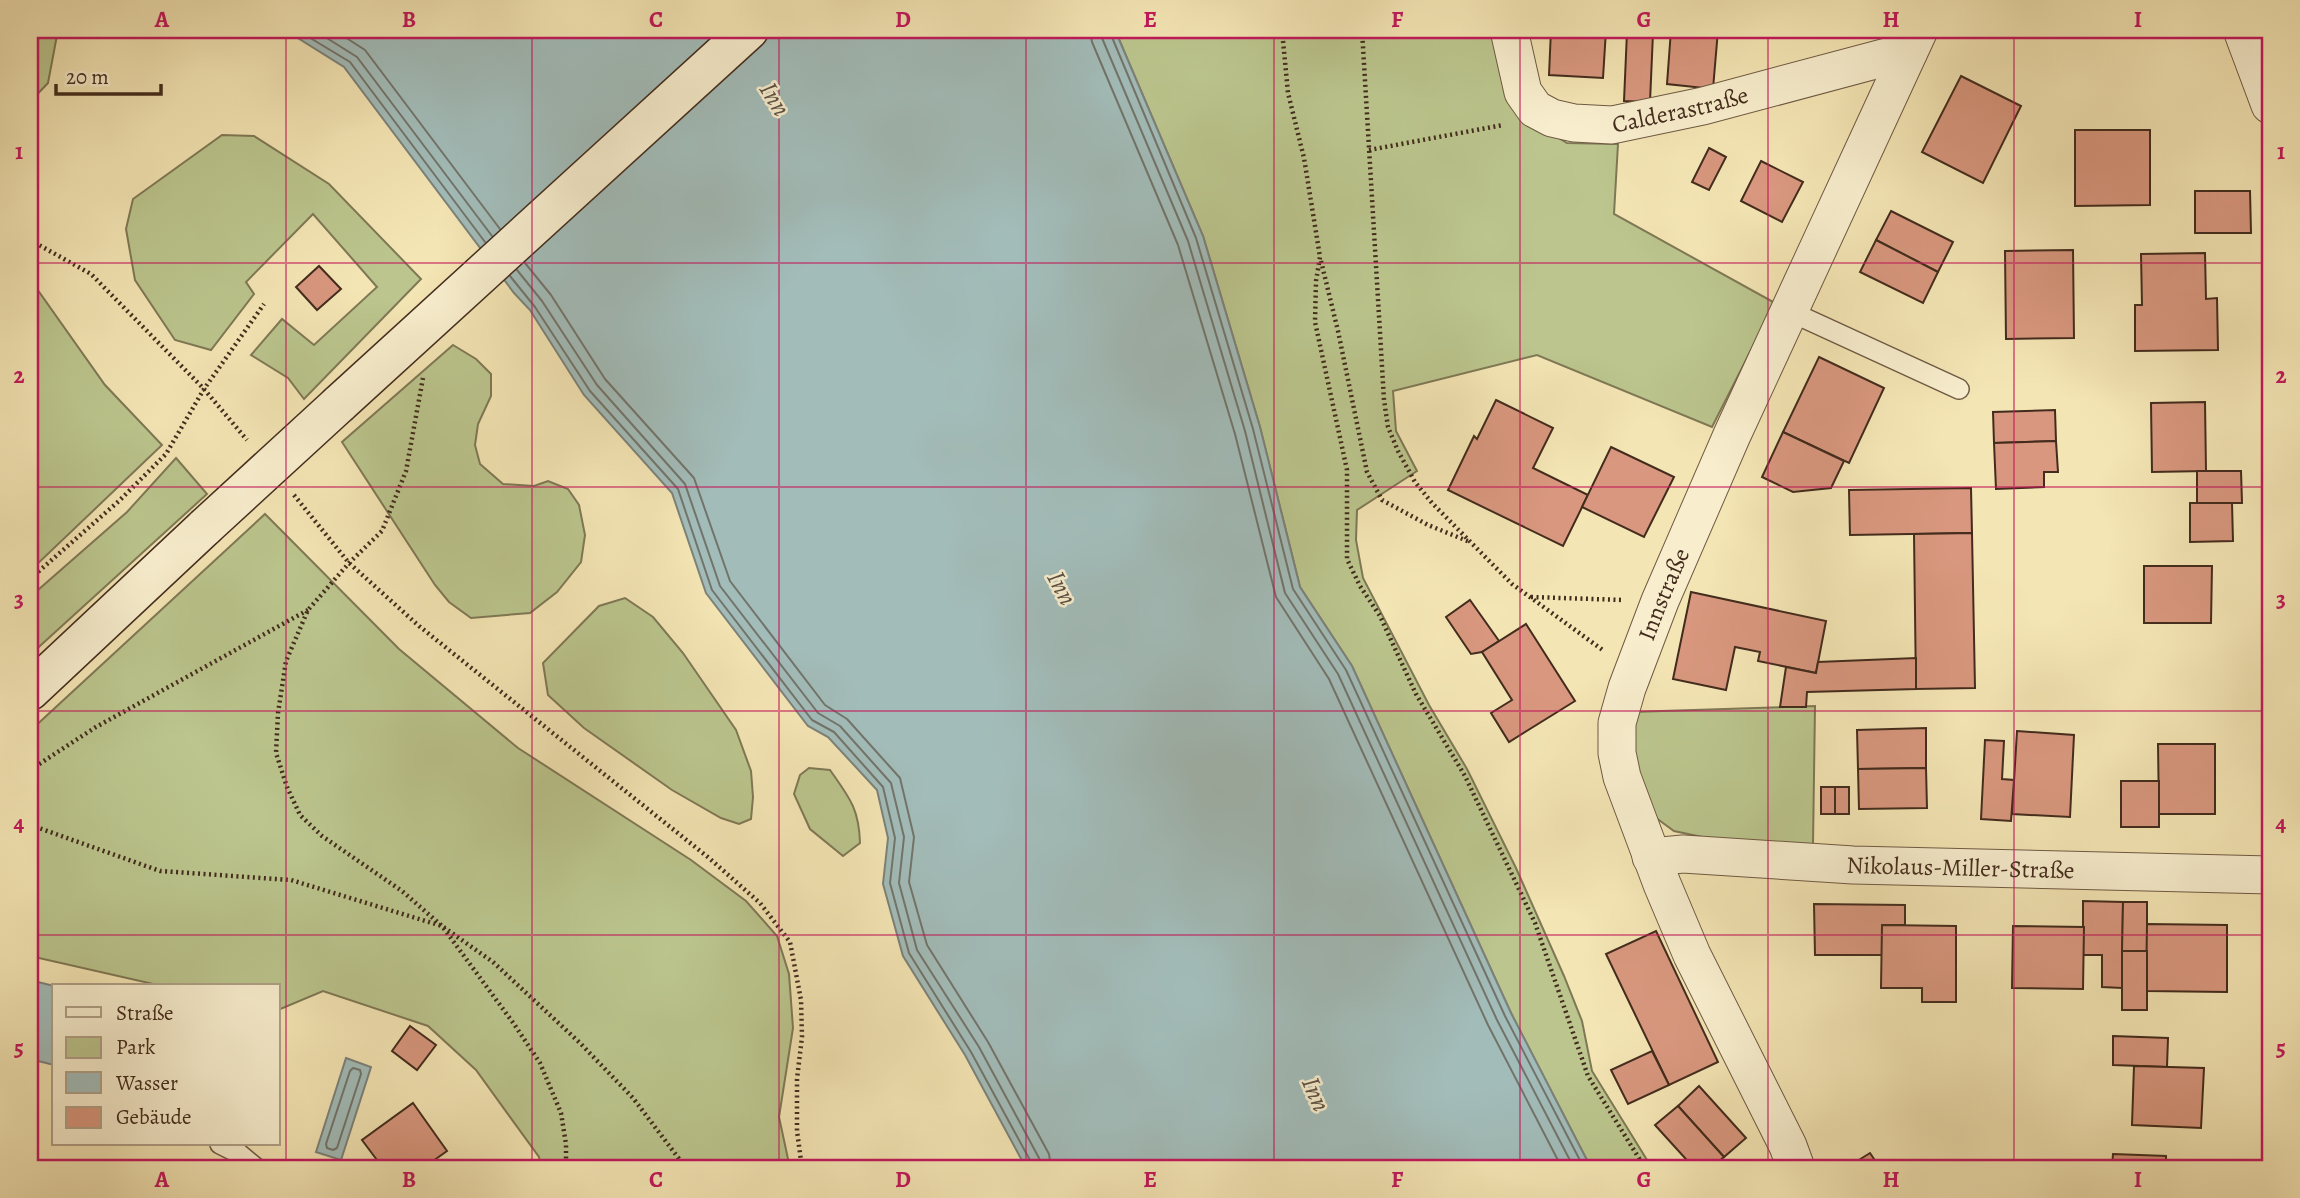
<svg xmlns="http://www.w3.org/2000/svg" width="2300" height="1198" font-family="Alegreya,serif">
<rect width="100%" height="100%" fill="#f4e5b4"/>
<filter id="stains"><feTurbulence type="fractalNoise" baseFrequency=".00286" numOctaves="4"/><feColorMatrix values="0 0 0 0 .2 0 0 0 0 .09 0 0 0 0 .02 0 0 0 .5 -.17"/></filter>
<radialGradient id="worn" r=".72"><stop offset=".6" stop-color="#630" stop-opacity="0"/><stop offset="1" stop-color="#630" stop-opacity=".3"/></radialGradient>
<g fill="#bbc58d" stroke="#7f7855" stroke-width="2">
<path d="M30,30H58L48,83L30,102Z"/>
<path d="M1115,30H1501L1529,120L1567,143L1618,144L1614,214L1775,303L1712,427L1537,355L1393,391L1396,431L1417,471L1357,510L1356,540L1363,578L1429,705L1467,769L1516,868L1564,976L1582,1021L1592,1071L1652,1168H1591L1511,1013L1352,666L1300,587L1260,427L1203,236Z"/>
<path d="M222,135L254,136L329,184L421,279L304,399L288,378L251,355L282,319L314,345L377,287L313,214L246,282L254,294L211,350L175,340L135,280L126,229L133,199Z"/>
<path d="M30,284L37,289L105,385L162,445L31,570Z"/>
<path d="M453,345L476,359L491,374V396L478,424L475,445L480,464L503,484L534,486L548,481L568,489L579,505L585,535L581,562L557,592L530,613L471,618L449,602L435,585L342,442Z"/>
<path d="M176,458L207,494L30,655V597L127,512Z"/>
<path d="M265,514L399,649L518,748L691,860L746,901L777,936L789,974L793,1028L779,1117L788,1159L793,1168H541L539,1157L476,1070L428,1026L323,991L278,1010V986H162L30,956V731Z"/>
<path d="M625,598L653,617L683,653L736,730L751,771L753,797L751,819L739,824L721,818L672,790L584,728L548,695L543,663L599,606Z"/>
<path d="M1815,706L1813,845L1707,838L1674,831L1652,815L1632,750L1631,712Z"/>
<path d="M809,768L830,770C849,797 859,808 860,843L843,856L810,829L794,794L800,775Z"/>
</g>
<g fill="#a2bcb9" stroke="#7c827b" stroke-width="2">
<path d="M285,30H1115L1203,236L1260,427L1300,587L1352,666L1511,1013L1591,1168H1026L965,1055L903,956L883,884L888,838L877,790L828,737L808,726L706,593L672,493L584,395L530,310L514,293L344,67Z"/>
<path d="M30,980L54,986V1065L30,1059Z"/>
<path d="M346,1058L371,1067L341,1160L316,1152Z"/>
</g>
<g fill="none" stroke-linecap="round" stroke-linejoin="round">
<g stroke="#72746b" stroke-width="2">
<path d="M297,30L350,62L485,242"/>
<path d="M314,30L357,57L492,236"/>
<path d="M334,30L365,50L500,229"/>
<path d="M1090,30L1092,42L1178,245L1235,434L1276,597L1329,679L1488,1025L1562,1168"/>
<path d="M1100,30L1102,38L1188,241L1245,431L1285,593L1338,674L1497,1020L1574,1168"/>
<path d="M1109,30L1196,238L1253,429L1293,589L1346,670L1505,1016L1584,1168"/>
<path d="M525,263L551,295L605,379L694,478L730,581L825,705L847,719L900,778L914,837L909,882L927,945L988,1042L1049,1154L1051,1168"/>
<path d="M517,270L542,301L597,385L685,484L720,586L818,713L840,726L891,783L904,837L899,883L917,950L979,1047L1039,1158L1041,1168"/>
<path d="M510,276L535,307L590,391L678,489L712,590L812,720L834,732L883,787L895,838L890,883L909,953L971,1052L1031,1162L1032,1168"/>
<path d="M353,1068L360,1070L361,1074L337,1148L333,1150L327,1148L326,1144L350,1071Z"/>
</g>
</g>
<g fill="#d8977e" stroke="#432c1d" stroke-width="2">
<path d="M1551,30H1606L1603,78L1549,75Z"/>
<path d="M1671,30H1718L1713,89L1667,84Z"/>
<path d="M1627,32L1653,33L1650,102L1624,101Z"/>
<path d="M1961,76L2021,106L1983,183L1922,152Z"/>
<path d="M2075,130H2150V205L2075,206Z"/>
<path d="M1709,148L1726,157L1709,190L1692,182Z"/>
<path d="M1761,161L1803,182L1782,222L1741,201Z"/>
<path d="M2195,191H2250L2251,233H2195Z"/>
<path d="M1891,211L1953,242L1938,272L1876,240Z"/>
<path d="M1876,240L1938,272L1923,303L1860,272Z"/>
<path d="M2073,250L2074,338L2006,339L2005,251Z"/>
<path d="M2205,253L2206,299L2217,298L2218,350L2135,351V305H2142L2141,254Z"/>
<path d="M319,266L341,289L317,310L296,287Z"/>
<path d="M1819,357L1884,388L1849,463L1783,432Z"/>
<path d="M1496,400L1553,428L1533,468L1588,495L1563,546L1448,490L1474,436L1477,439Z"/>
<path d="M2205,402L2206,471L2152,472L2151,403Z"/>
<path d="M2055,410L2056,441L1994,443L1993,412Z"/>
<path d="M1783,432L1844,461L1831,488L1793,492L1762,477Z"/>
<path d="M2056,441L2058,472H2044V487L1996,489L1994,443Z"/>
<path d="M1611,447L1674,477L1644,537L1582,507Z"/>
<path d="M2197,471H2241L2242,503H2197Z"/>
<path d="M1971,488L1972,533L1850,535L1849,490Z"/>
<path d="M2190,503H2232L2233,541L2190,542Z"/>
<path d="M1972,533L1975,688L1916,689L1914,534Z"/>
<path d="M2144,566H2212L2211,623H2144Z"/>
<path d="M1691,592L1826,621L1816,673L1758,661L1760,652L1735,647L1726,690L1673,679Z"/>
<path d="M1470,600L1499,641L1482,652L1471,654L1446,617Z"/>
<path d="M1526,624L1575,701L1509,742L1491,713L1512,700L1482,652Z"/>
<path d="M1916,658V689L1807,692L1806,707H1780L1786,667L1816,673L1818,662Z"/>
<path d="M1926,728V768L1858,769L1857,730Z"/>
<path d="M2017,731L2074,735L2070,817L2012,814Z"/>
<path d="M1985,740L2004,741L2002,779L2014,780L2011,821L1981,819Z"/>
<path d="M2158,744H2215V814H2159Z"/>
<path d="M1926,768L1927,808L1859,809L1858,769Z"/>
<rect x="2121" y="781" width="38" height="46"/>
<rect x="1821" y="787" width="14" height="27"/>
<rect x="1835" y="787" width="14" height="27"/>
<path d="M2083,901L2123,902L2122,988L2102,987V955H2083Z"/>
<path d="M2123,902H2147V951H2122Z"/>
<path d="M1814,904L1905,905V925H1882V955H1815Z"/>
<path d="M2147,924L2227,925V992L2146,991Z"/>
<path d="M1882,925L1956,926V1002H1922V988H1881Z"/>
<path d="M2013,926L2084,927L2083,989L2012,988Z"/>
<path d="M1656,931L1718,1062L1669,1085L1606,954Z"/>
<rect x="2122" y="951" width="25" height="59"/>
<path d="M410,1026L436,1045L417,1070L392,1051Z"/>
<path d="M2113,1036L2168,1038L2167,1067L2113,1065Z"/>
<path d="M1652,1051L1669,1085L1628,1104L1611,1070Z"/>
<path d="M2134,1066L2204,1068L2201,1128L2132,1125Z"/>
<path d="M1699,1086L1746,1138L1724,1157L1678,1106Z"/>
<path d="M413,1103L447,1151L423,1168H383L362,1140Z"/>
<path d="M1678,1106L1724,1157L1711,1168H1694L1655,1125Z"/>
<path d="M1870,1153L1880,1168H1846Z"/>
<path d="M2113,1154L2166,1156V1168H2112Z"/>
</g>
<g fill="none" stroke-linecap="round" stroke-linejoin="round">
<g stroke="#6f5a43" stroke-width="22">
<g id="lane">
<path d="M1789,311L1959,389"/>
<path d="M220,1144L238,1153L256,1168"/>
</g>
</g>
<g stroke="#6f5a43" stroke-width="39">
<g id="street">
<path id="s1" d="M1509,30L1523,92L1535,109L1552,118L1574,123L1612,125L1703,106L1909,51"/>
<path d="M2242,30L2270,105"/>
<path id="s2" d="M1651,857L1683,854L1853,865L2270,875"/>
<path id="s3" d="M1796,1168L1788,1146L1692,955L1662,884L1622,777L1617,753V723L1627,688L1660,601L1732,435L1919,30"/>
</g>
</g>
<g stroke="#432c1d" stroke-width="41">
<g id="secondary">
<path d="M339,404L749,30"/>
<path d="M30,691L205,527"/>
</g>
</g>
<g stroke="#432c1d" stroke-width="4.5" stroke-dasharray="2 3.5" stroke-linecap="butt">
<path d="M1282,30L1288,93L1304,158L1320,257L1316,281L1315,322L1347,470V559L1360,586L1380,616L1416,694L1465,776L1535,923L1588,1076L1645,1168"/>
<path d="M1362,30L1384,400L1388,427L1398,451L1415,482L1432,503L1512,584L1604,651"/>
<path d="M1369,150L1503,125"/>
<path d="M30,240L91,274L204,389L247,440"/>
<path d="M1321,261L1338,331L1367,472L1382,500L1428,525L1470,542"/>
<path d="M423,378L406,471L382,531L349,563L308,610L286,661L278,713L276,753L287,787L300,815L322,836L402,891L442,926L514,1024L540,1063L561,1113L566,1144V1168"/>
<path d="M294,495L349,563L419,626L709,858L760,903L790,942L801,1000L802,1037L797,1079V1131L802,1168"/>
<path d="M30,579L119,501L166,454L204,389L264,304"/>
<path d="M1531,597L1624,600"/>
<path d="M30,770L96,727L308,610"/>
<path d="M30,829L36,827L160,871L291,880L442,926L493,962L580,1043L633,1098L686,1168"/>
</g>
<use href="#lane" stroke="#f8eece" stroke-width="19"/>
<use href="#street" stroke="#f8eece" stroke-width="37"/>
<use href="#secondary" stroke="#f8eece" stroke-width="38"/>
<g stroke="#432c1d" stroke-width="41" stroke-linecap="butt">
<path id="secondary-bridge" d="M205,527L339,404"/>
</g>
<use href="#secondary-bridge" stroke="#f8eece" stroke-width="38"/>
</g>
<path fill="none" stroke="#c2185b" stroke-width="2" stroke-opacity="0.55" d="M286,30V1168M532,30V1168M779,30V1168M1026,30V1168M1274,30V1168M1520,30V1168M1768,30V1168M2014,30V1168M30,263H2270M30,487H2270M30,711H2270M30,935H2270"/>
<g text-anchor="middle" dominant-baseline="central" stroke-width="5" stroke-linejoin="round" paint-order="stroke">
<g font-size="24" fill="#432c1d" stroke="#f8eece">
<text stroke="none"><textPath href="#s1" startOffset="234">Calderastraße</textPath></text>
<text stroke="none"><textPath href="#s3" startOffset="620">Innstraße</textPath></text>
<text stroke="none"><textPath href="#s2" startOffset="310">Nikolaus-Miller-Straße</textPath></text>
</g>
<g font-size="26" font-style="italic" fill="#5b5044" stroke="#f8eece">
<text transform="translate(775 99) rotate(59)">Inn</text>
<text transform="translate(1062 588) rotate(62)">Inn</text>
<text transform="translate(1316 1094) rotate(67)">Inn</text>
</g>
</g>
<rect width="2300" height="1198" fill="none" stroke="#f4e5b4" stroke-width="77"/>
<rect x="52" y="984" width="228" height="161" fill="#f8eece" stroke="#b0a087" stroke-width="2"/>
<rect x="66" y="1007" width="35" height="10" fill="#f8eece" stroke="#b0a087" stroke-width="2"/>
<text x="116" y="1020" font-size="21" fill="#432c1d">Straße</text>
<rect x="66" y="1037" width="35" height="21" fill="#bbc58d" stroke="#b0a087" stroke-width="2"/>
<text x="116" y="1054" font-size="21" fill="#432c1d">Park</text>
<rect x="66" y="1072" width="35" height="21" fill="#a2bcb9" stroke="#b0a087" stroke-width="2"/>
<text x="116" y="1090" font-size="21" fill="#432c1d">Wasser</text>
<rect x="66" y="1107" width="35" height="21" fill="#d8977e" stroke="#b0a087" stroke-width="2"/>
<text x="116" y="1124" font-size="21" fill="#432c1d">Gebäude</text>
<path d="M56 84v10h105v-10" fill="none" stroke="#432c1d" stroke-width="3.5"/>
<text x="66" y="84" font-size="21" fill="#432c1d" stroke="#f8eece" stroke-width="5" paint-order="stroke">20 m</text>
<rect x="38" y="38" width="2224" height="1122" fill="none" stroke="#c2185b" stroke-width="2.5"/>
<g font-size="23" text-anchor="middle" font-weight="bold" fill="#c2185b">
<text x="162" y="27">A</text>
<text x="409" y="27">B</text>
<text x="656" y="27">C</text>
<text x="903" y="27">D</text>
<text x="1150" y="27">E</text>
<text x="1397" y="27">F</text>
<text x="1644" y="27">G</text>
<text x="1891" y="27">H</text>
<text x="2138" y="27">I</text>
<text x="19" y="159">1</text>
<text x="2281" y="159">1</text>
<text x="19" y="383">2</text>
<text x="2281" y="383">2</text>
<text x="19" y="607">3</text>
<text x="2281" y="607">3</text>
<text x="19" y="831">4</text>
<text x="2281" y="831">4</text>
<text x="19" y="1055">5</text>
<text x="2281" y="1055">5</text>
<text x="162" y="1187">A</text>
<text x="409" y="1187">B</text>
<text x="656" y="1187">C</text>
<text x="903" y="1187">D</text>
<text x="1150" y="1187">E</text>
<text x="1397" y="1187">F</text>
<text x="1644" y="1187">G</text>
<text x="1891" y="1187">H</text>
<text x="2138" y="1187">I</text>
</g>
<rect width="100%" height="100%" filter="url(#stains)"/>
<rect width="100%" height="100%" fill="url(#worn)"/>
</svg>
